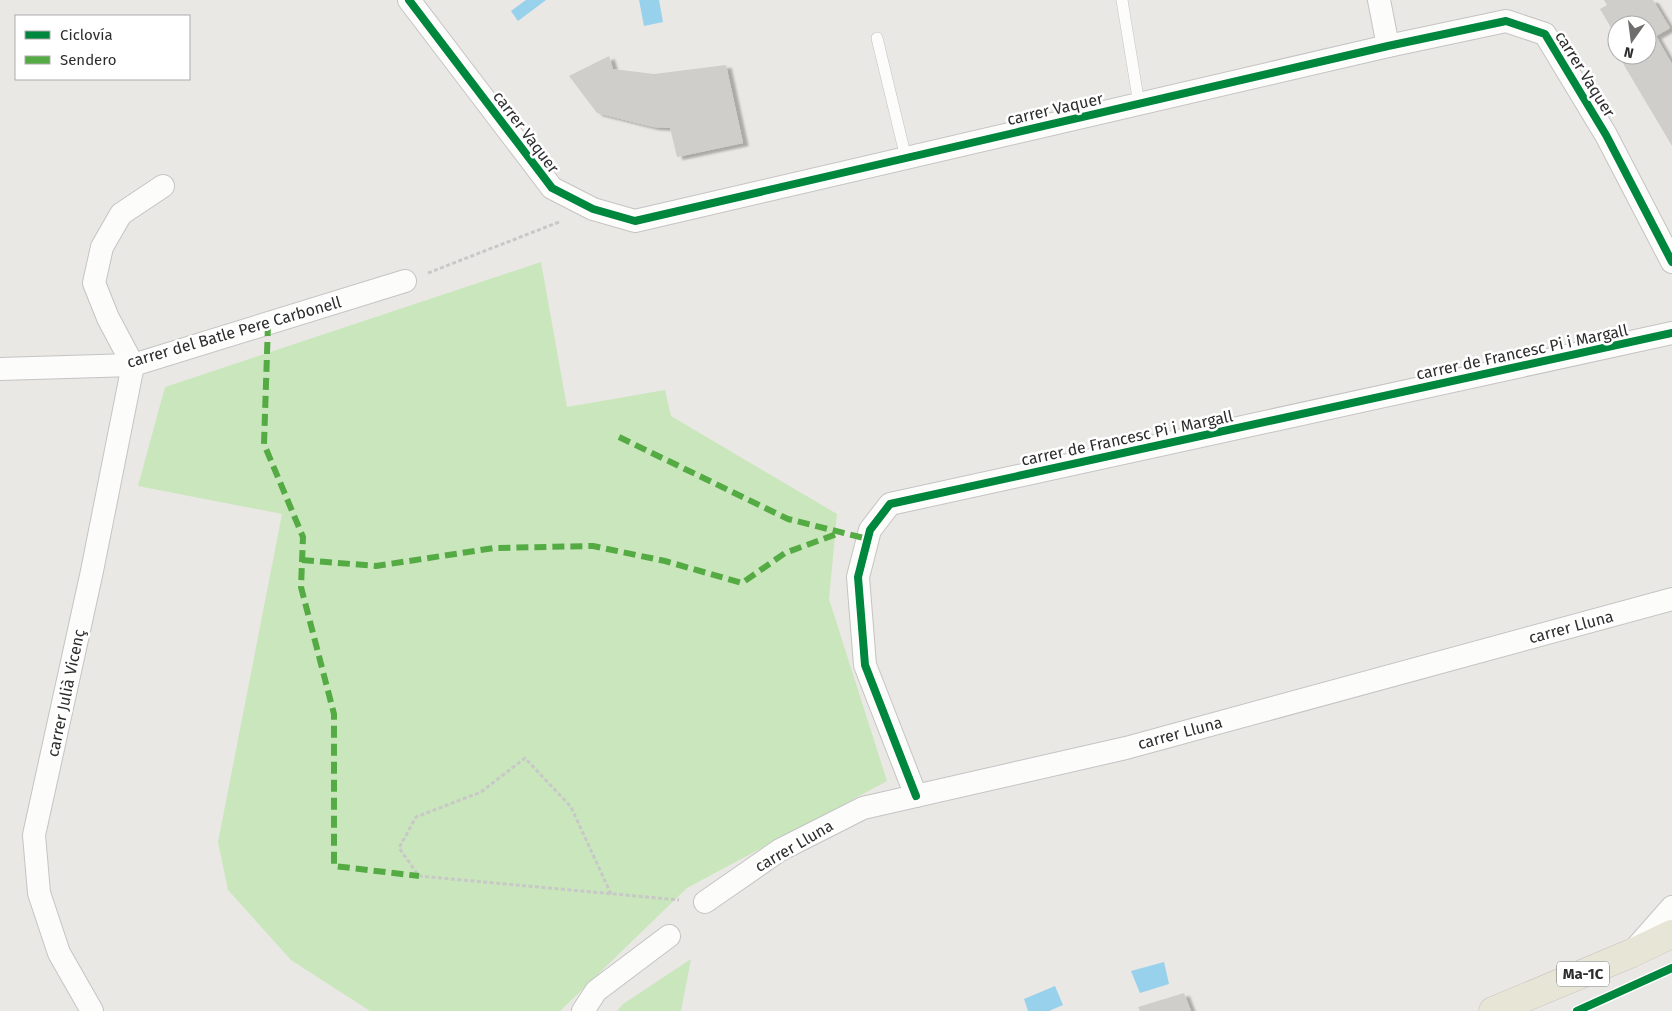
<svg xmlns="http://www.w3.org/2000/svg" width="1672" height="1011" font-family="'Fira Sans',sans-serif">
<defs>
<filter id="shadow"><feDropShadow dx="5.5" dy="3" stdDeviation="1" flood-color="#0004"/></filter>
</defs>
<rect width="100%" height="100%" fill="#eae8e4"/>
<g fill="#cae6bc">
<path d="M541,262L567,407L665,390L671,416L837,514L829,599L887,781L687,888L560,1011H370L291,960L228,890L218,842L282,514L138,486L165,387Z"/>
<path d="M691,959L681,1011H617L623,1004Z"/>
</g>
<g fill="#97d1ec">
<path d="M526,0H546L518,21L511,11Z"/>
<path d="M639,0H659L663,22L644,26Z"/>
<path d="M1164,962L1169,984L1140,993L1131,971Z"/>
<path d="M1055,986L1063,1005L1049,1011H1028L1024,999Z"/>
</g>
<g fill="#cfceca" filter="url(#shadow)">
<path d="M1604,0H1653L1670,28L1656,36L1672,64V146L1618,55H1647V25H1617V38L1600,9L1607,5Z"/>
<path d="M609,56L613,69L654,74L726,65L743,143L677,157L670,128L653,127L597,113L569,76Z"/>
<path d="M1184,993L1191,1011H1140L1138,1007Z"/>
</g>
<g fill="none" stroke-linecap="round" stroke-linejoin="round">
<g stroke="#c4c4c4" stroke-width="12">
<g id="lane">
<path d="M1122,0L1139,104"/>
<path d="M877,38L906,158"/>
</g>
</g>
<g stroke="#c4c4c4" stroke-width="24">
<g id="street">
<path d="M409,0L552,188L593,209L635,221L1388,46L1506,21L1545,34L1606,135L1672,262"/>
<path d="M1379,0L1388,46"/>
<path d="M0,369L133,365L405,281"/>
<path d="M916,796L865,665L858,577L870,530L890,504L1672,333"/>
<path d="M705,902L780,850L863,808L1126,748L1672,599"/>
<path d="M1634,950L1672,907"/>
<path d="M92,1011L59,953L39,893L34,835L92,571L133,365L108,318L94,283L102,247L121,214L163,186"/>
<path d="M583,1011L596,991L669,936"/>
</g>
</g>
<g stroke="#c6c5c3" stroke-width="29">
<path id="primary" d="M1493,1011L1632,953L1672,934"/>
</g>
<g stroke="#c8c8c8" stroke-width="3" stroke-dasharray="4 2.5" stroke-linecap="butt">
<path d="M428,273L559,222"/>
<path d="M611,894L571,807L525,758L481,792L416,817L399,848L419,876L679,900"/>
</g>
<use href="#lane" stroke="#fcfcfb" stroke-width="11"/>
<use href="#street" stroke="#fcfcfb" stroke-width="22"/>
<use href="#primary" stroke="#e7e5d6" stroke-width="28"/>
<g stroke="#54ab44" stroke-width="6" stroke-dasharray="12 6" stroke-linecap="butt">
<path d="M268,324L264,444L303,537L301,587L334,714V866L419,876"/>
<path d="M619,437L788,519L868,539"/>
<path d="M302,560L376,566L494,548L593,546L665,561L742,583L785,553L842,532"/>
</g>
<g stroke="#fff" stroke-width="11">
<g id="cycleway">
<path d="M409,0L552,188L593,209L635,221L1388,46L1506,21L1545,34L1606,135L1672,262"/>
<path d="M916,796L865,665L858,577L870,530L890,504L1672,333"/>
<path d="M1577,1011L1672,968"/>
</g>
</g>
<use href="#cycleway" stroke="#00873e" stroke-width="8"/>
</g>
<g text-anchor="middle" dominant-baseline="central" stroke-width="5" stroke-linejoin="round" paint-order="stroke">
<rect fill="#fff" stroke="#6c6c6c" stroke-width="1" x="1557" y="961.5" width="52" height="25" rx="4"/>
<g font-size="15" font-weight="bold" fill="#2d2d2d">
<text x="1583" y="974">Ma-1C</text>
</g>
<g font-size="16" fill="#2d2d2d" stroke="#fff">
<text transform="translate(1585 74) rotate(58)">carrer Vaquer</text>
<text transform="translate(1055 109) rotate(-13)">carrer Vaquer</text>
<text transform="translate(526 132) rotate(53)">carrer Vaquer</text>
<text transform="translate(234 332) rotate(-16)">carrer del Batle Pere Carbonell</text>
<text transform="translate(1522 352) rotate(-12)">carrer de Francesc Pi i Margall</text>
<text transform="translate(1127 438) rotate(-12)">carrer de Francesc Pi i Margall</text>
<text transform="translate(1571 627) rotate(-15)">carrer Lluna</text>
<text transform="translate(66 693) rotate(-78)">carrer Julià Vicenç</text>
<text transform="translate(1180 733) rotate(-15)">carrer Lluna</text>
<text transform="translate(794 846) rotate(-30)">carrer Lluna</text>
</g>
</g>
<rect x="15" y="15" width="175" height="65" fill="#ffffff" stroke="#ababab"/>
<rect x="25" y="31" width="25" height="8" fill="#00873e" stroke="#ababab"/>
<text x="60" y="40" font-size="15" fill="#2d2d2d">Ciclovía</text>
<rect x="25" y="56" width="25" height="8" fill="#54ab44" stroke="#ababab"/>
<text x="60" y="65" font-size="15" fill="#2d2d2d">Sendero</text>
<g transform="translate(1632 40) rotate(194)"><circle r="24" fill="#ffffff" stroke="#ababab"/>
<path d="M0-4L9 19L0 12L-9 19Z" fill="#6f6e6d"/>
<text y="-8" font-size="14" font-weight="bold" text-anchor="middle" fill="#2d2d2d">N</text>
</g>
</svg>
